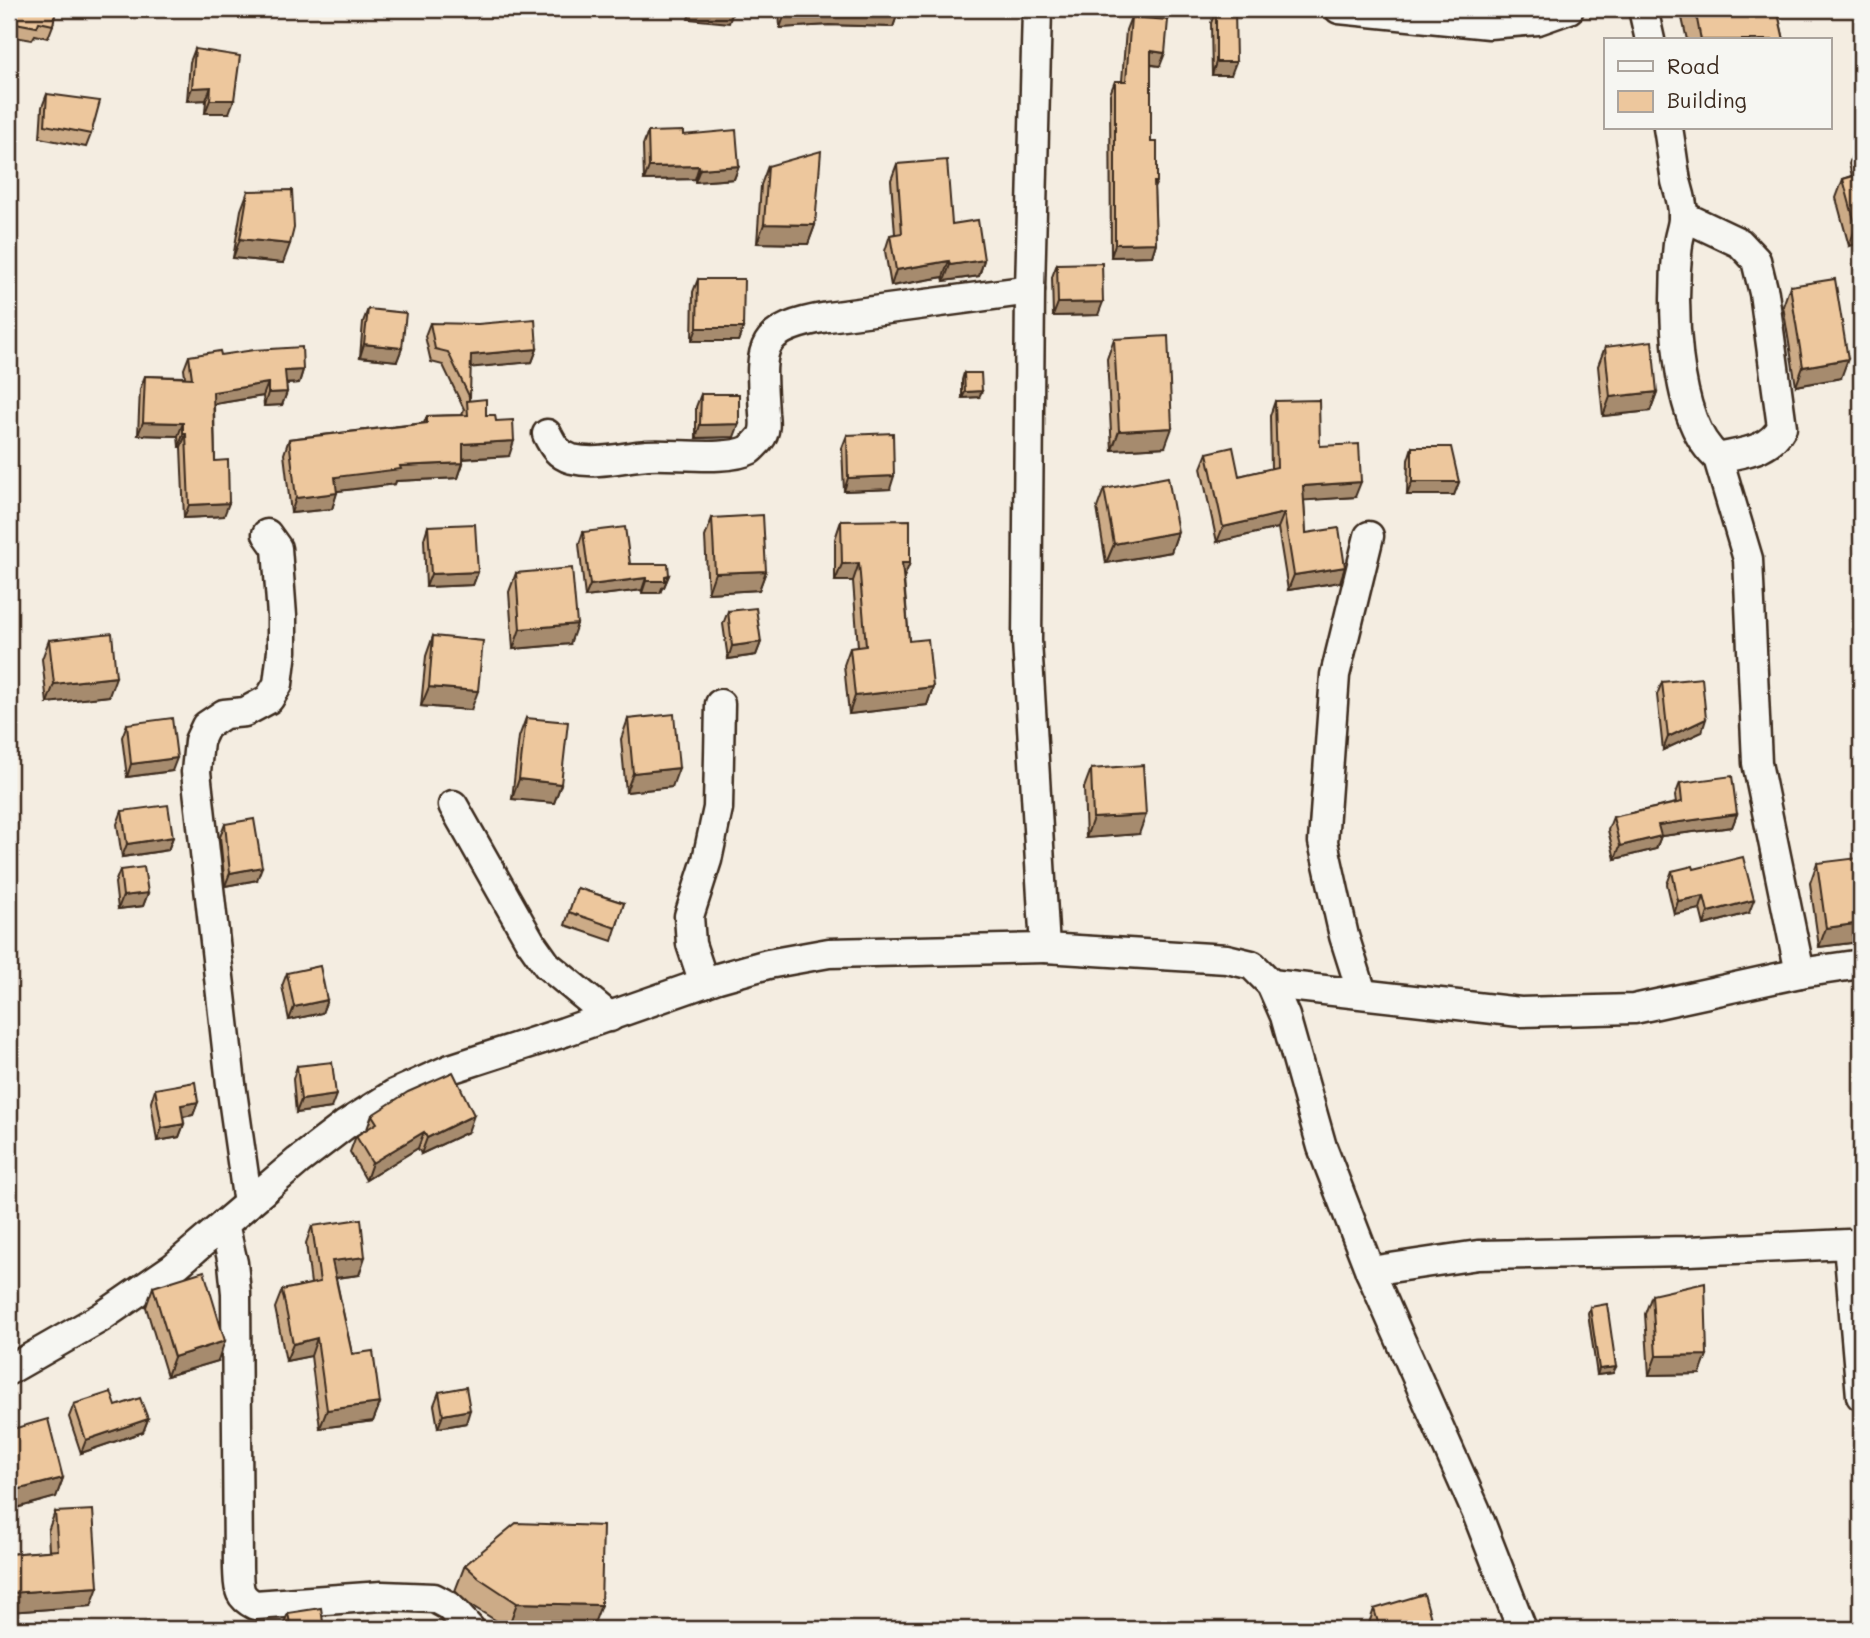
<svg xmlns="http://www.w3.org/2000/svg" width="1870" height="1638" font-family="Mali,sans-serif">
<rect width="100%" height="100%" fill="#f4ede1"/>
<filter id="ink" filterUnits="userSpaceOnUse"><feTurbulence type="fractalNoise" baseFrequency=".0143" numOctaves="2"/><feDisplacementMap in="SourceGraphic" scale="14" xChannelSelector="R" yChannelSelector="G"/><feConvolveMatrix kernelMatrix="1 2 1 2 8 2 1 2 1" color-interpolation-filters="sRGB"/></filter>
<g filter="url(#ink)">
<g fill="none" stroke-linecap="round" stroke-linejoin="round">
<g stroke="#3b2a1e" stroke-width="33">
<g id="minor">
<path d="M1037,9L1030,290L1027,641L1045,948L1227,959L1252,965L1271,984L1285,1016L1322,1147L1370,1271L1476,1511L1522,1629"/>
<path d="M1339,9L1489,24L1538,20L1569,9"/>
<path d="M1643,9L1650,40"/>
<path d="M1668,128C1671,145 1673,163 1676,181C1679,192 1684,206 1683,218C1683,226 1679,235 1678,244C1672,300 1672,420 1718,458L1748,559L1757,763L1800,973"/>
<path d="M1683,216L1740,243L1756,260L1764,293L1782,427C1769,451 1744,452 1718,458"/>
<path d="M547,434C553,446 558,455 572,459C597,465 622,457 647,455C672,453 728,461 749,450C752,448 757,442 760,439C766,432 765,422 764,413C760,348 755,329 828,317L1030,290"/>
<path d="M453,805L530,941L547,965L610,1017"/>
<path d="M704,983L691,944L689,916L707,860L718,808L720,704"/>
<path d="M1271,984L1520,1012L1634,1009L1800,973L1861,964"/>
<path d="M1362,993L1344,936L1323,842L1335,675L1369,536"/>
<path d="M248,1204L231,1084L196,772L199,741L206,726L224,714L245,712L269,699L278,684L282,651V616L277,548L267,534"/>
<path d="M224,1224L233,1263L236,1293L238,1569C239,1588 237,1596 255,1605L382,1596L434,1598L449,1606L470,1629"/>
<path d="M1370,1271L1478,1255L1688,1251L1848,1244L1861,1396"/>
<path d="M9,1370L100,1318L174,1267L298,1161L345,1125L394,1094L450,1069L564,1032L718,978L768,964L829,953L1045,948"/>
</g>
</g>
<use href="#minor" stroke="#f6f6f2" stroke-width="28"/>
</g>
<g fill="#ccab87" stroke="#3b2a1e" stroke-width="2">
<path d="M11,9H56L53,25L48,38L35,35L32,40L9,36V20Z"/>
<path d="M779,9H899L893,27L829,25L780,28Z"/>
<path d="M1680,9H1777L1784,40H1687Z"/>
<path d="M1216,10L1231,75H1212L1211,23Z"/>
<path d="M1131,17L1160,66L1151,65V142L1157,182L1154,188L1156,243L1152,256L1111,257L1110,94L1115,81H1122L1126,30Z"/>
<path d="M195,49L229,113H205L206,100L187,101L190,62Z"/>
<path d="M47,94L91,134L86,147L40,138L42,107Z"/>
<path d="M648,132L683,135L739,166L734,179L695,182V179L644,180L643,145Z"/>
<path d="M1861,144V243L1849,246L1836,198L1843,179L1852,176L1849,164L1856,145Z"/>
<path d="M897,164L984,260L979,276L944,281L943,277L891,286L885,251L890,235L895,234L891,180Z"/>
<path d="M768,166L815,225L808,244L757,243L761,185Z"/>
<path d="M248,191L283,263L233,258L241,210Z"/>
<path d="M1057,264L1098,315L1053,316L1052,277Z"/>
<path d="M698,279L743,328L738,341H692L693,292Z"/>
<path d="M1790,286L1841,378L1796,386L1783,306Z"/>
<path d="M368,309L402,348L397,361L360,357L363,322Z"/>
<path d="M430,323L537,349L532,362L470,367L469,400L486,415L496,421L509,456L463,459V463L458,478L396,481L395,484L337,491L332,509L291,513L284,454L289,439L424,423L427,416L462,415L464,409L443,365L431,362L425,336Z"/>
<path d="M1114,339L1165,447L1112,450L1107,359Z"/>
<path d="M1605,347L1657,392L1650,411L1603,416L1598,366Z"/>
<path d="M221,355L303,370L299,383L286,384L287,392L282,405L264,406L263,396L214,404L215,461L224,516L184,518L181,447H179L178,436L138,435L140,389L145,376L185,377L184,369L189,356Z"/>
<path d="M964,373L979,397L962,398V380Z"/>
<path d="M701,394L734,437L696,438V407Z"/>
<path d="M1275,401L1320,446L1355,497L1304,500L1306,533L1340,582L1288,590L1278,528L1217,542L1201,468L1207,453L1239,476L1271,469L1270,416Z"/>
<path d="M847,435L890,489L844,491L842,448Z"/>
<path d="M1412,447L1459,482L1454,495H1407L1408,460Z"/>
<path d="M1104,489L1178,532L1171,552L1106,563L1097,508Z"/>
<path d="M712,518L766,571L759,590L708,593L705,537Z"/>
<path d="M841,521L904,579L909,641L933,687L927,705L849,714L844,665L850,648L858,647L853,581H835V539Z"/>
<path d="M428,526L478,572L473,585L426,587L424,539Z"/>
<path d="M583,532L630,564L669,575L664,587L662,588L660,593H642V590L585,597L579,544Z"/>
<path d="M516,573L570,644L513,649L509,592Z"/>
<path d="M728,611L761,642L756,655L728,659L723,624Z"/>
<path d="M433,636L471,710L421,706L426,656Z"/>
<path d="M49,640L109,696L47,703L42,659Z"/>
<path d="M1662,682L1702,732L1663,750L1657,695Z"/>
<path d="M526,718L561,784L554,803L512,799L519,737Z"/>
<path d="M628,719L672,787L626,792L621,739Z"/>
<path d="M127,724L172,771L127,777L122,737Z"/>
<path d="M1091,769L1139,834L1086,838L1084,788Z"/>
<path d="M1680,783L1737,814L1732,827L1661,836L1656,849L1615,859L1608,830L1613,817L1676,803L1675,796Z"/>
<path d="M122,811L173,837L168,850L122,857L117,824Z"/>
<path d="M225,824L257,880L225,886L220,837Z"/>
<path d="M1817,863L1859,942L1819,947L1810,883Z"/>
<path d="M1694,869L1749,913L1704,925L1700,909L1674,914L1667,884L1672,871Z"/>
<path d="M120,870L148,893L143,906L118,909L115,883Z"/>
<path d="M577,888L624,903L612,941L565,925Z"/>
<path d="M287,973L327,1000L322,1013L289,1020L282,986Z"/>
<path d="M297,1066L331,1108L296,1113L293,1079Z"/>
<path d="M155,1089L198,1102L193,1115L183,1117L184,1124L179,1137L157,1141L151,1102Z"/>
<path d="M372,1115L468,1132L421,1154L418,1148L366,1180L350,1152L356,1136L367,1129Z"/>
<path d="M312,1226L359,1275L336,1278L352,1354L380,1403L373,1421L320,1428L311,1356L286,1361L275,1308L282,1290L311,1284L306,1243Z"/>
<path d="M153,1287L218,1361L167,1376L146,1307Z"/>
<path d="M1652,1295L1700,1374L1649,1375L1645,1314Z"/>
<path d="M1590,1307L1613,1373L1597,1375L1588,1313Z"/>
<path d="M439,1392L466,1423L438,1428L434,1405Z"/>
<path d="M74,1404L116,1406L148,1419L143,1432L81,1453L69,1417Z"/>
<path d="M9,1430L63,1478L56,1497L9,1510Z"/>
<path d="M55,1512L91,1606L9,1612V1554L49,1551L48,1531Z"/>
<path d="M465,1565L592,1629L508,1628L469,1604L455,1591Z"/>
<path d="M1374,1609L1434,1629H1367Z"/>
<path d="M288,1613L324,1629H284L283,1626Z"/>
</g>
<g fill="#a68b6e" stroke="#3b2a1e" stroke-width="2">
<path d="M692,9H734L729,23L688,19Z"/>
<path d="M819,9H871L899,10L893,27L829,25L780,28L786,11Z"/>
<path d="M1151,51L1165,53L1160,66L1147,64Z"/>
<path d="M1216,62H1236L1231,75H1212Z"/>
<path d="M211,87L206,100L187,101L192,88Z"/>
<path d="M210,100H234L229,113H205Z"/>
<path d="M699,166L695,179L644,180L649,167Z"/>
<path d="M739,166L734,179L695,182L700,169Z"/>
<path d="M764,224L815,225L808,244L757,243Z"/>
<path d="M1861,225V243L1849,246L1856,227Z"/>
<path d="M240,239L290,244L283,263L233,258Z"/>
<path d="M1156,243L1152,256L1111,257L1115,244Z"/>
<path d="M984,260L979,276L944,281L950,265Z"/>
<path d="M949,261L943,277L891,286L896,270Z"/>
<path d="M1103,302L1098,315L1053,316L1058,303Z"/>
<path d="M697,328H743L738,341H692Z"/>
<path d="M364,344L402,348L397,361L360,357Z"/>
<path d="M537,349L532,362L466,368L471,355Z"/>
<path d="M1848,359L1841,378L1796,386L1803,367Z"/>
<path d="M303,370L299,383L281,384L285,371Z"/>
<path d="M268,383L263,396L209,405L213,392Z"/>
<path d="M982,391L979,397L962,398L965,392Z"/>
<path d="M287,392L282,405L264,406L268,393Z"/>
<path d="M1657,392L1650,411L1603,416L1610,397Z"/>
<path d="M143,422L183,423L178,436L138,435Z"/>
<path d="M739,424L734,437L696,438L700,425Z"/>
<path d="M1172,428L1165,447L1112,450L1119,431Z"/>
<path d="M183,434H186L181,447H179Z"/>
<path d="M514,441L509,456L457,459L463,444Z"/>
<path d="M463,463L458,478L396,481L395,484L330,492L335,477L400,466Z"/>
<path d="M894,476L890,489L844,491L848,478Z"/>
<path d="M1361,482L1355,497L1297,501L1303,486Z"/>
<path d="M1412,482H1459L1454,495H1407Z"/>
<path d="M337,493L332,509L291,513L296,498Z"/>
<path d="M229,503L224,516L184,518L189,505Z"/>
<path d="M1284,513L1278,528L1217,542L1223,527Z"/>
<path d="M1178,532L1171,552L1106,563L1114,544Z"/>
<path d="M859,563L853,581H835L842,564Z"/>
<path d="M902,563H910L903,580Z"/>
<path d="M1345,567L1340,582L1288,590L1294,575Z"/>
<path d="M766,571L759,590L708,593L715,573Z"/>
<path d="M478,572L473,585L426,587L431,574Z"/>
<path d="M669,575L664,587L662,588L660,593H642L646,581Z"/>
<path d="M646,578L642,590L585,597L590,585Z"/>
<path d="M577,624L570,644L513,649L520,629Z"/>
<path d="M761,642L756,655L728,659L732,646Z"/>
<path d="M116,677L109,696L47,703L54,684Z"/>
<path d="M429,687L478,691L471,710L421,706Z"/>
<path d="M933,687L927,705L849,714L855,696Z"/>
<path d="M1706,719L1702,732L1663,750L1668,737Z"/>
<path d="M177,758L172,771L127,777L131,764Z"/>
<path d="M679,768L672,787L626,792L633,773Z"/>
<path d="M519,779L561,784L554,803L512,799Z"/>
<path d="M1737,814L1732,827L1654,837L1658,825Z"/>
<path d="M1146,815L1139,834L1086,838L1093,818Z"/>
<path d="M1661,836L1656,849L1615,859L1620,846Z"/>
<path d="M173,837L168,850L122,857L127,844Z"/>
<path d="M262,867L257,880L225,886L230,873Z"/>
<path d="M148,893L143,906L118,909L123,896Z"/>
<path d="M1704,896L1700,909L1674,914L1678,901Z"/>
<path d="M1754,900L1749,913L1704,925L1708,912Z"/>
<path d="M1861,923V936L1859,942L1819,947L1826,928Z"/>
<path d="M327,1000L322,1013L289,1020L294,1007Z"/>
<path d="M336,1095L331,1108L296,1113L301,1100Z"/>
<path d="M198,1102L193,1115L176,1118L181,1105Z"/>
<path d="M474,1115L468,1132L421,1154L427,1138Z"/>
<path d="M184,1124L179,1137L157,1141L162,1128Z"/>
<path d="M424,1132L418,1148L366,1180L372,1163Z"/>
<path d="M365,1257L359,1275L326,1279L332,1261Z"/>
<path d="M317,1338L311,1356L286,1361L293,1344Z"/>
<path d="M225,1341L218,1361L167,1376L174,1357Z"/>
<path d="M1707,1355L1700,1374L1649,1375L1656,1356Z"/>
<path d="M1616,1367L1613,1373L1597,1375L1599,1369Z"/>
<path d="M380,1403L373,1421L320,1428L327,1410Z"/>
<path d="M470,1410L466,1423L438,1428L443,1415Z"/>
<path d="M148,1419L143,1432L81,1453L86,1440Z"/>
<path d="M63,1478L56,1497L9,1510V1500L12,1491Z"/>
<path d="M98,1587L91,1606L9,1612V1593Z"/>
<path d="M517,1603L601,1605L592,1629L508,1628Z"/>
</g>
<g fill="#edc79d" stroke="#3b2a1e" stroke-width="2">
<path d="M13,9H56L53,25L39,22L37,27L10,22Z"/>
<path d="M786,9H819L786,11Z"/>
<path d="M1235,9L1236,62H1216V10Z"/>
<path d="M1695,9H1777L1784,40H1701Z"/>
<path d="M1131,17L1168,20L1165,53L1151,51V142H1157V182H1154L1156,243L1115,244V81H1126Z"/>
<path d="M195,49L240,56L234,100H210L211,87L192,88Z"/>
<path d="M47,94L100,101L91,134L45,125Z"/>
<path d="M736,130L739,166L700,169L699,166L649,167L648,132L683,131V135Z"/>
<path d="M1861,144V165L1856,145Z"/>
<path d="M821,151L815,225L764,224L768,166Z"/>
<path d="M947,160L952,224L978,220L984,260L950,265L949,261L896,270L890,235L902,233L897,164Z"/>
<path d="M1861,174V225L1856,227L1843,179Z"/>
<path d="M292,190L294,228L290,244L240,239L248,191Z"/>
<path d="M9,197L13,198L10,217H9Z"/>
<path d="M1102,263L1103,302L1058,303L1057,264Z"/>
<path d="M698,279H744L743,328H697Z"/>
<path d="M1835,279L1848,359L1803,367L1790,286Z"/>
<path d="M368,309L406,313L402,348L364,344Z"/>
<path d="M535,319L537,349L471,355L470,398L448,352L435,349L430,323L478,324Z"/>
<path d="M1168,336L1172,428L1119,431L1114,339Z"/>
<path d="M1652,341L1657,392L1610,397L1605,347Z"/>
<path d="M302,347L303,370L285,371L287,392L268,393V383L213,392L215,461L228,460L229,503L189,505L186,434H183V423L143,422L145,376L192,378L189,356L220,351L221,355L254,350Z"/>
<path d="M964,373H981L982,391L965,392Z"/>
<path d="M701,394H739V424L700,425Z"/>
<path d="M486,399V415H495L496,421L513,420L514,441L463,444V463L400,466L401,469L335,477L337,493L296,498L289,439L427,423V416L468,415L467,401Z"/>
<path d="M1319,400L1320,446L1359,444L1361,482L1303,486L1306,533L1339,528L1345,567L1294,575L1284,513L1223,527L1207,453L1233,447L1239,476L1277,467L1275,401Z"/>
<path d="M893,433L894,476L848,478L847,435Z"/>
<path d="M1412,447H1451L1459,482H1412Z"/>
<path d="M1168,477L1178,532L1114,544L1104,489Z"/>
<path d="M763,515L766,571L715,573L712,518Z"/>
<path d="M910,520V563H902L909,641L928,639L933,687L855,696L850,648L866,646L859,563L842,564L841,521Z"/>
<path d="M475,524L478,572L431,574L428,526Z"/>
<path d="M625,527L630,564H668L669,575L665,576V581H646V578L590,585L583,532Z"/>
<path d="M572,568L577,624L520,629L516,573Z"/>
<path d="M756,608L761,642L732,646L728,611Z"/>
<path d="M112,633L116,677L54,684L49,640Z"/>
<path d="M433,636L483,641L478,691L429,687Z"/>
<path d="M1702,678L1706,719L1668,737L1662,682Z"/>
<path d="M674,714L679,768L633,773L628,719Z"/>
<path d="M172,718L177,758L131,764L127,724Z"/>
<path d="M526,718L568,722L561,784L519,779Z"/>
<path d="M1143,765L1146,815L1093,818L1091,769Z"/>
<path d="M1732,776L1737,814L1658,825L1661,836L1620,846L1613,817L1682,802L1680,783Z"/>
<path d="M168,805L173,837L127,844L122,811Z"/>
<path d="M254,819L262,867L230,873L225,824Z"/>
<path d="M1743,857L1754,900L1708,912L1704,896L1678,901L1672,871L1693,866L1694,869Z"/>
<path d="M1858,858L1861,887V923L1826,928L1817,863Z"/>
<path d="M144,867L148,893L123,896L120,870Z"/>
<path d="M577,888L624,903L616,928L569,912Z"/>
<path d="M320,966L327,1000L294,1007L287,973Z"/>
<path d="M332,1062L336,1095L301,1100L297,1066Z"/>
<path d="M453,1072L474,1115L427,1138L424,1132L372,1163L356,1136L377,1123L372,1115L408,1092Z"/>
<path d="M195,1082L198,1102L181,1105L184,1124L162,1128L155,1089Z"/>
<path d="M361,1219L365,1257L332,1261L352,1354L373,1351L380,1403L327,1410L317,1338L293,1344L282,1290L320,1282L312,1226Z"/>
<path d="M204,1271L225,1341L174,1357L153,1287Z"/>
<path d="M1705,1283L1707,1355L1656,1356L1652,1295Z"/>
<path d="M1607,1304L1616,1367L1599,1369L1590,1307Z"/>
<path d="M466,1387L470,1410L443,1415L439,1392Z"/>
<path d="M111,1392L116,1406L140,1398L148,1419L86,1440L74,1404Z"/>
<path d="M48,1419L63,1478L12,1491L9,1480V1430Z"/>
<path d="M93,1510L98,1587L9,1593V1554L58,1550L55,1512Z"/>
<path d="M516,1523L603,1526L601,1605L517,1603L479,1578L465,1565Z"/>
<path d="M1424,1594L1434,1629H1380L1374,1609Z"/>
<path d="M321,1608L324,1629H291L288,1613Z"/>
</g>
</g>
<rect width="1870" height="1638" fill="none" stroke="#f6f6f2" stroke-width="35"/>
<rect x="18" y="18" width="1835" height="1603" fill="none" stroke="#3b2a1e" stroke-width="2.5" filter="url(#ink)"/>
<rect x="1604" y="38" width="228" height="91" fill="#f6f6f2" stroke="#aba49d" stroke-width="2"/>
<rect x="1618" y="61" width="35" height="10" fill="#f6f6f2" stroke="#aba49d" stroke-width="2"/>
<text x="1667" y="74" font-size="21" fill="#3b2a1e">Road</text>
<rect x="1618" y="91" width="35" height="21" fill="#edc79d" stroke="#aba49d" stroke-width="2"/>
<text x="1667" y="108" font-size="21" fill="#3b2a1e">Building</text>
</svg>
